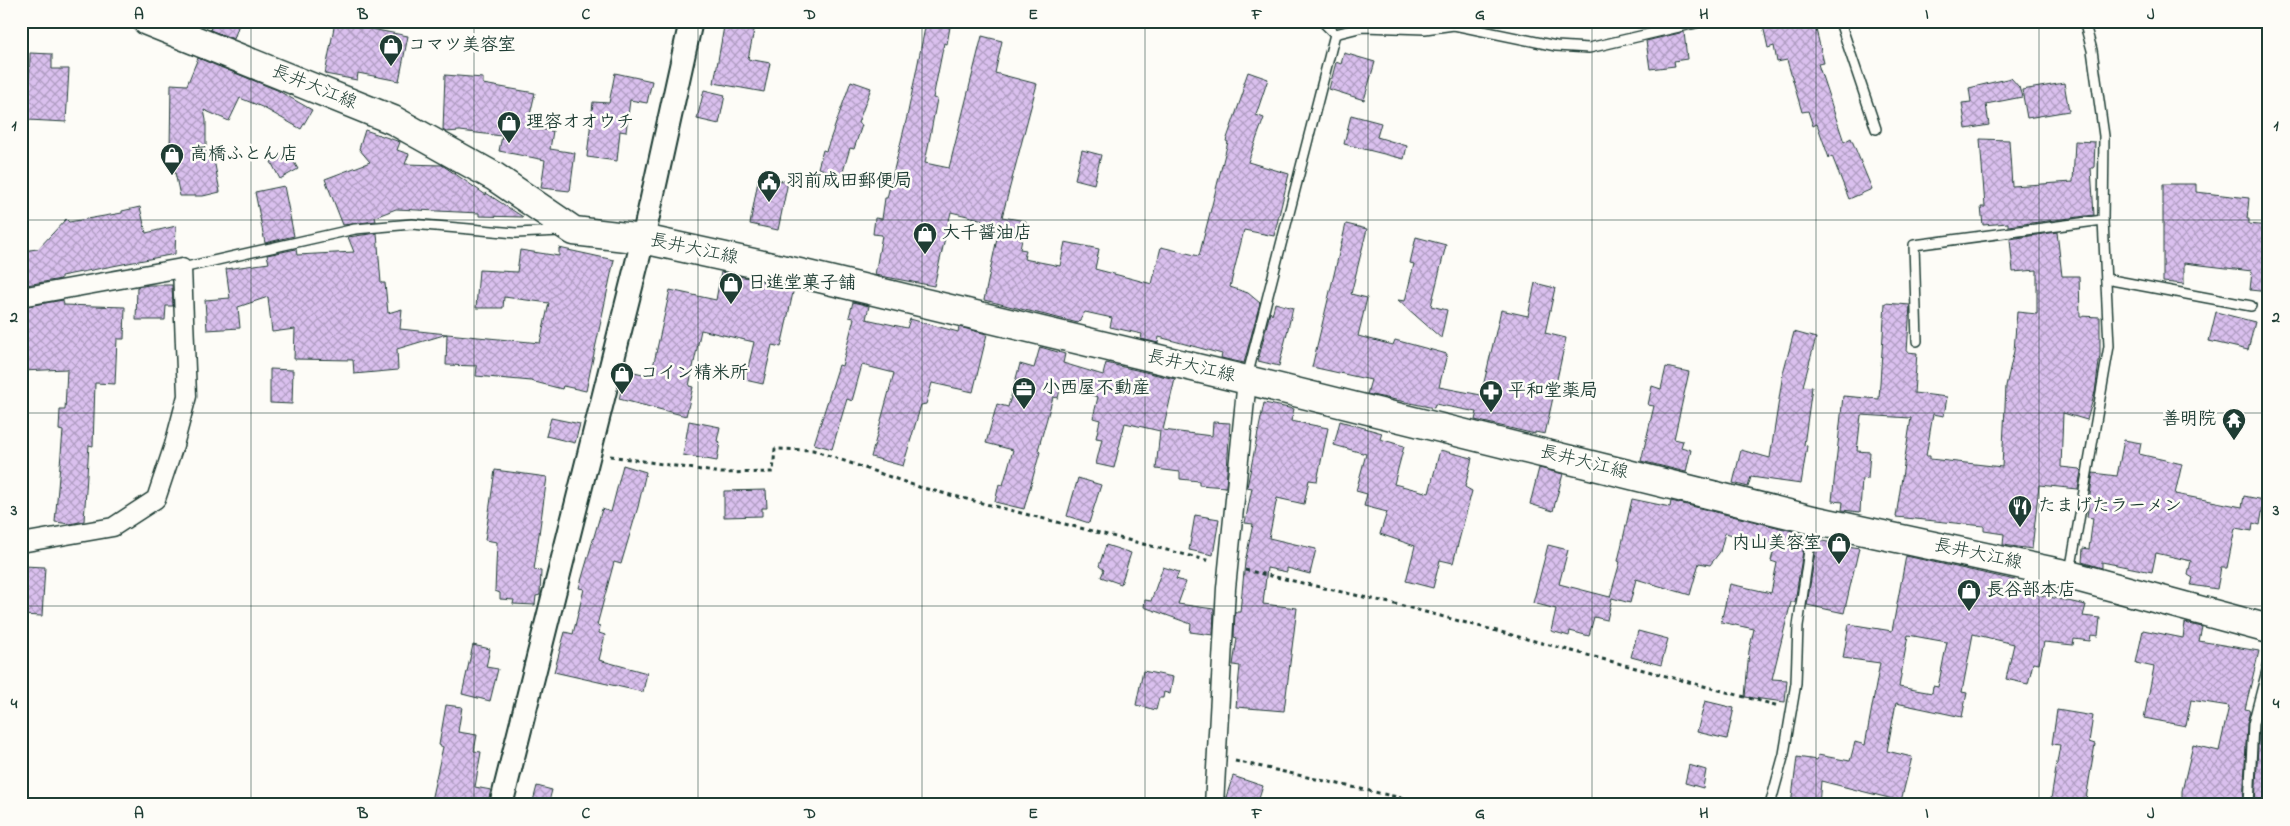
<svg xmlns="http://www.w3.org/2000/svg" width="2290" height="826" font-family="'Indie Flower','Klee One',sans-serif">
<defs>
<pattern id="building-cross-hatch" width="8" height="8" patternUnits="userSpaceOnUse" patternTransform="scale(1.25)"><rect width="8" height="8" fill="#dac0ee"/><path d="M0 0l8 8M0 8l8-8" fill="none" stroke="#b09dc2"/></pattern>
</defs>
<rect width="100%" height="100%" fill="#fdfcf7"/>
<filter id="ink" filterUnits="userSpaceOnUse"><feTurbulence type="fractalNoise" baseFrequency=".02" numOctaves="2"/><feDisplacementMap in="SourceGraphic" scale="10" xChannelSelector="R" yChannelSelector="G"/><feConvolveMatrix kernelMatrix="1 2 1 2 8 2 1 2 1" color-interpolation-filters="sRGB"/></filter>
<g filter="url(#ink)">
<g fill="url(#building-cross-hatch)" stroke="#1f3d34" fill-rule="evenodd">
<path d="M213,21H240L234,39L210,30Z"/>
<path d="M725,21H756L748,59L770,63L764,92L714,83Z"/>
<path d="M1644,21H1676L1645,29Z"/>
<path d="M1762,21H1814L1824,63L1818,64L1844,142L1851,138L1872,189L1849,199L1832,156L1829,158L1817,124L1813,126L1808,111L1802,112L1787,60L1777,62L1774,46L1768,48Z"/>
<path d="M335,22L408,36L399,81L358,73L357,80L325,74Z"/>
<path d="M926,23L950,27L947,44L944,43L933,98L937,99L925,163L949,168L982,36L1002,41L995,73L1037,84L1002,217L1026,221L1020,249L1026,250L1024,259L1060,266L1065,242L1099,249L1095,269L1152,284L1161,247L1199,256L1228,142L1226,141L1244,90L1242,89L1248,72L1268,79L1256,115L1264,118L1248,162L1289,174L1274,236L1244,230L1230,287L1248,293L1260,303L1244,363L1221,358L1222,354L1159,337L1158,343L1141,339L1142,334L1110,327L1112,318L1085,312L1078,323L984,300L1000,224L951,212L934,286L875,275L882,235L873,234L875,218L882,219L885,198H887L907,117Z"/>
<path d="M1684,32L1687,59L1674,61L1675,66L1650,69L1646,41Z"/>
<path d="M30,53L52,54V69H69L66,122L28,120Z"/>
<path d="M1344,53L1375,62L1364,100L1329,89L1336,62L1341,64Z"/>
<path d="M198,58L277,90L312,110L301,129L262,107L240,98L229,121L204,110L206,120V155L213,154L220,192L203,196H180L170,149L171,84L187,85Z"/>
<path d="M615,73L652,81L647,103L630,100L626,132L620,131L617,161L587,157L593,102L609,103Z"/>
<path d="M445,75L483,78V84L535,93L527,128L553,131L550,149L575,153L570,191L541,188L545,160L499,151L502,136L460,131L446,132L443,130Z"/>
<path d="M2011,78L2019,87L2022,97L1986,104L1989,125L1966,129L1962,103L1971,102L1969,88Z"/>
<path d="M851,81L871,88L858,123L862,125L854,149L850,148L842,175L818,168L823,150L826,151Z"/>
<path d="M2064,83L2069,111L2027,118L2022,90Z"/>
<path d="M704,90L725,95L719,124L697,119Z"/>
<path d="M1351,115L1381,123L1377,137L1407,146L1404,159L1344,144Z"/>
<path d="M365,130L400,142L397,150L409,154L405,164L442,165L486,195V193L523,217L479,216V213L396,209L375,217L376,221L343,225L325,179L370,162L359,149Z"/>
<path d="M1980,139L2009,140L2012,186L2073,182L2075,141L2095,142L2094,168H2091L2094,215L2008,226V223L1983,225L1981,207H1985Z"/>
<path d="M1082,150L1101,155L1094,184L1075,179Z"/>
<path d="M288,152L298,169L280,179L271,162Z"/>
<path d="M759,176L788,182L778,230L750,224Z"/>
<path d="M2163,184H2196V192L2249,198L2247,219H2249V224L2269,226V292L2250,290L2252,271L2184,263V284L2163,282Z"/>
<path d="M284,186L294,236L265,243L255,192Z"/>
<path d="M140,207L146,233L176,226L175,254L61,276V279L21,286V251L38,249L66,219L69,222L122,213V211Z"/>
<path d="M1346,224L1367,229L1351,294L1367,298L1358,336L1393,345L1395,340L1447,354L1439,387L1481,395L1501,310L1528,316L1535,283L1555,288L1545,333L1566,338L1545,434L1535,432V434L1475,420L1477,412L1435,404L1434,408L1367,394L1371,380L1312,367Z"/>
<path d="M2057,232L2062,276H2079L2080,316L2100,317V355L2095,392L2087,420L2063,413L2061,467L2079,469L2081,471L2078,489L2039,485L2032,549L2003,545L2004,534L1984,531V526L1896,517L1911,418L1861,415L1857,451L1870,452L1868,479L1862,478L1860,512L1842,510L1843,502L1832,501L1843,396L1879,399L1885,303L1910,305L1907,352L1917,353L1914,393L1947,397L1944,416L1933,414L1926,456H1930V459L2002,467L2006,386L2014,351L2017,312L2037,314V270L2013,272L2010,239Z"/>
<path d="M377,233L381,283H385L388,313L402,309L400,329L447,334L397,349L398,370L354,374L353,360L294,359L295,329L272,332L268,297L238,307L240,328L207,330L205,300L230,298L226,269L269,263L267,255L296,249L297,255L354,252L348,237Z"/>
<path d="M1416,237L1446,245L1431,306L1447,310L1441,338L1398,300L1405,301L1414,264L1410,263Z"/>
<path d="M559,248L614,260L586,391L563,386L562,389L531,381L476,376L477,366L446,365L447,334L540,343L549,303L504,297L503,308H476L479,270L517,272L520,250L559,256Z"/>
<path d="M721,272L794,288L781,347L772,345L763,384L745,380L754,342L701,330L689,386L693,387L686,416L619,399L626,370L651,376L670,290L716,300Z"/>
<path d="M149,285H172L173,306H166L165,320H136L137,287Z"/>
<path d="M63,300L64,305L125,307L124,339H117L115,384L95,383L93,446L89,445L84,521L70,524L55,522L63,431L59,430L60,410H65L67,369L22,371L21,342V307Z"/>
<path d="M853,302L869,306L866,319L907,328L910,319L958,332L959,327L987,334L973,392L932,383L926,404L921,405L903,466L871,457L894,373L862,365L852,401L847,399L832,449L814,444L839,365L842,366L854,318L849,317Z"/>
<path d="M1275,303L1293,308L1279,366L1258,361L1270,312L1272,315Z"/>
<path d="M2216,312L2255,322L2248,350L2209,341Z"/>
<path d="M1794,332L1816,338L1803,386L1812,387L1804,445L1807,446L1801,484L1751,477L1748,487L1733,483L1741,450L1770,458L1783,373Z"/>
<path d="M1040,347L1065,354L1063,363L1103,375L1106,363L1175,379L1163,430L1212,436L1213,422L1230,423L1226,487L1199,485V481L1180,479V472L1156,469L1160,431L1125,423L1114,468L1096,464L1102,439L1096,438L1100,420L1093,418L1098,397L1061,386L1058,398L1053,397L1038,450L1040,452L1024,509L995,502L999,484L1003,485L1013,450L986,443L997,404L1008,407L1020,364L1034,368Z"/>
<path d="M1666,367L1689,372L1674,439L1683,441L1681,447L1691,450L1686,472L1641,461L1654,406L1648,405L1652,386L1661,389Z"/>
<path d="M270,369L293,370L292,404L270,403Z"/>
<path d="M1264,403L1294,409L1291,421L1328,428L1317,481L1309,480L1304,504L1277,498L1269,538L1316,549L1310,574L1287,568V572L1267,568L1263,604L1297,608L1284,711L1236,707L1240,666L1233,665L1237,638L1234,637L1235,612H1240L1245,562L1253,524L1245,523L1252,488L1247,487Z"/>
<path d="M551,418L580,424L575,443L546,436Z"/>
<path d="M689,421L720,427L717,441L720,442L717,461L683,455Z"/>
<path d="M1340,421L1382,433L1380,439L1404,446L1394,484L1429,493L1440,450L1472,458L1465,487L1472,491L1453,563L1440,560L1433,588L1406,581L1415,546L1380,534L1387,512L1364,506L1367,494L1356,491L1366,454L1334,445Z"/>
<path d="M2124,440L2141,443L2139,454L2182,464L2175,494L2242,507L2244,496L2264,500L2260,525L2253,523L2252,531L2235,528L2227,568H2221L2217,589L2191,585L2193,578L2188,575L2191,561L2156,553L2152,572L2102,562V568L2082,562L2083,548L2089,549L2093,518L2087,517L2093,473L2117,476Z"/>
<path d="M623,465L646,472L638,507L621,564L614,562L597,625L600,626L599,633L605,635L599,660L647,673L643,692L554,672L565,632L573,634L584,589L579,588L602,509L611,512Z"/>
<path d="M1539,468L1563,474L1553,511L1530,504Z"/>
<path d="M495,470L547,477L534,570L541,571L540,595L536,596L535,605L513,604L514,600L500,599V593L495,591L497,542L485,540Z"/>
<path d="M1078,478L1101,485L1089,523L1067,516Z"/>
<path d="M766,490L767,508H762V516L724,517V491Z"/>
<path d="M1632,499L1670,507L1671,501L1797,532V536L1805,538L1795,602H1791L1772,679L1787,680L1785,702L1745,697L1749,651L1754,629L1721,622L1730,584L1771,593L1777,563L1771,561L1775,545L1725,533L1720,552L1710,565L1699,563L1690,595L1636,579L1630,603L1612,598L1607,620L1594,617L1589,636L1570,631L1569,636L1551,631L1556,609L1533,603L1548,545L1568,550L1559,584L1610,597L1620,562L1618,561Z"/>
<path d="M1195,515L1219,519L1213,555L1189,550Z"/>
<path d="M1817,540L1859,548L1844,613L1807,605Z"/>
<path d="M1106,545L1131,553L1121,584L1101,577L1104,570L1099,566Z"/>
<path d="M1906,556L2015,580L2013,589L2086,605L2083,616L2100,618L2098,636L2091,635L2090,641L2074,639L2073,645L2044,642L2039,664L2033,663L2028,684L2006,679L2014,644L1973,634L1962,692L1967,693L1962,717L1896,703L1887,751L1912,757L1901,801L1821,781L1819,805H1791L1797,757L1817,760L1818,755L1850,761L1855,742L1865,745L1880,663L1843,658L1849,624L1892,631ZM1908,635L1947,642L1938,687L1933,686L1932,693L1899,687Z"/>
<path d="M23,566L45,567L42,616L21,615Z"/>
<path d="M1163,567L1179,572L1176,579L1186,582L1178,604L1214,609L1213,635L1190,632L1191,624L1144,607L1145,600L1151,601Z"/>
<path d="M2185,623L2202,627L2199,641L2259,651L2245,709L2250,710L2247,724L2243,805H2182V791L2193,745L2219,751L2229,706L2191,700L2186,726L2144,718L2154,667L2136,663L2143,630L2183,638Z"/>
<path d="M1638,631L1668,639L1661,665L1631,657Z"/>
<path d="M473,645L490,649L486,667L498,669L490,701L462,694Z"/>
<path d="M1143,671L1173,677L1170,694L1164,692L1163,698H1159L1156,710L1136,705Z"/>
<path d="M1705,701L1734,708L1727,739L1697,732Z"/>
<path d="M446,705L462,707L458,732L477,735L474,751L481,752L475,787L491,790L487,805H430L443,747L439,745Z"/>
<path d="M2057,710L2093,716L2089,742L2095,744L2085,805H2050L2060,745L2052,744Z"/>
<path d="M2263,711L2269,712V805H2255L2259,725Z"/>
<path d="M1689,765L1706,770L1703,788L1685,783Z"/>
<path d="M1233,776L1263,786L1257,805H1226L1228,798L1226,797Z"/>
<path d="M537,786L552,790L548,805H532Z"/>
</g>
<g fill="none" stroke-linecap="round" stroke-linejoin="round">
<g stroke="#1f3d34" stroke-width="12">
<g id="service">
<path d="M1846,21L1840,22L1876,129"/>
<path d="M1454,25L1556,46L1589,48L1696,23"/>
<path d="M1335,34L1363,27L1425,29L1454,25L1457,22"/>
<path d="M182,268L355,229L412,224L516,233L561,231"/>
<path d="M2106,279L2251,306"/>
<path d="M1917,341L1914,245L2103,220"/>
<path d="M1247,377L1335,34L1322,21"/>
<path d="M2070,572L2109,346L2103,220L2104,136L2092,50L2084,21"/>
<path d="M1770,805L1784,754L1796,683L1798,626L1813,523"/>
<path d="M2249,805L2253,724L2269,663"/>
</g>
</g>
<g stroke="#1f3d34" stroke-width="21">
<g id="minor">
<path d="M21,297L182,268L187,396L174,445L156,499L113,527L21,543"/>
<path d="M1214,805L1226,588L1247,380"/>
</g>
</g>
<g stroke="#1f3d34" stroke-width="26">
<path id="tertiary" d="M501,805L643,239L691,21"/>
</g>
<g stroke="#1f3d34" stroke-width="31">
<path id="primary" d="M147,21L393,120L495,177L574,231L643,239L799,273L1247,380L1813,520L2069,575L2269,629"/>
</g>
<g stroke="#1f3d34" stroke-width="3" stroke-dasharray="4 4" stroke-linecap="butt">
<path d="M610,456L721,473L773,472L775,449L813,450L919,487L1210,561"/>
<path d="M1245,570L1399,605L1779,706"/>
<path d="M1235,761L1433,805"/>
</g>
<use href="#service" stroke="#fdfcf7" stroke-width="9"/>
<use href="#minor" stroke="#fdfcf7" stroke-width="18"/>
<use href="#tertiary" stroke="#fdfcf7" stroke-width="22"/>
<use href="#primary" stroke="#fdfcf7" stroke-width="28"/>
</g>
</g>
<path fill="none" stroke="#1f3d34" stroke-width="1" stroke-opacity="0.55" d="M251,21V805M474,21V805M698,21V805M922,21V805M1145,21V805M1368,21V805M1592,21V805M1816,21V805M2039,21V805M21,220H2269M21,413H2269M21,606H2269"/>
<defs>
<g id="shop-pin" transform="scale(1.25)"><path d="M0 17L-7.5 6A9.5 9.5 0 1 1 7.5 6Z" fill="#1f3d34" stroke="#fdfcf7"/><path d="M-5-2.5h2.3a2.7 3.5 0 0 1 5.4 0H5L5.5 6h-11ZM-1.5-2.5h3a1.5 2.3 0 0 0-3 0Z" fill="#fff"/></g>
<g id="civic-pin" transform="scale(1.25)"><path d="M0 17L-7.5 6A9.5 9.5 0 1 1 7.5 6Z" fill="#1f3d34" stroke="#fdfcf7"/><path d="M-.6-6.5H3V-4.5H.6V-3L4-1V1h2V6H-6V1h2V-1L-.6-3ZM-1.2 2.5V6h2.4V2.5Z" fill="#fff"/></g>
<g id="office-pin" transform="scale(1.25)"><path d="M0 17L-7.5 6A9.5 9.5 0 1 1 7.5 6Z" fill="#1f3d34" stroke="#fdfcf7"/><path d="M-6-3h4V-5.5h4V-3h4V5H-6ZM-1-4.5V-3h2v-1.5ZM-6 0V1H6V0Z" fill="#fff"/></g>
<g id="pharmacy-pin" transform="scale(1.25)"><path d="M0 17L-7.5 6A9.5 9.5 0 1 1 7.5 6Z" fill="#1f3d34" stroke="#fdfcf7"/><path d="M-2-6h4v4h4v4h-4v4h-4v-4h-4v-4h4Z" fill="#fff"/></g>
<g id="temple-pin" transform="scale(1.25)"><path d="M0 17L-7.5 6A9.5 9.5 0 1 1 7.5 6Z" fill="#1f3d34" stroke="#fdfcf7"/><path d="M0-6L5-2H3V0L6.5 2.5H4V6H1.5V3h-3V6H-4V2.5H-6.5L-3 0V-2H-5Z" fill="#fff"/></g>
<g id="restaurant-pin" transform="scale(1.25)"><path d="M0 17L-7.5 6A9.5 9.5 0 1 1 7.5 6Z" fill="#1f3d34" stroke="#fdfcf7"/><path d="M-5-6h1v4h1v-4h1v4h1v-4h1v5L-1.5 .5V6h-2V.5L-5-1ZM5-6V6H3V1.5H1.5Q1.5-4 5-6Z" fill="#fff"/></g>
</defs>
<g fill-rule="evenodd">
<use href="#shop-pin" x="391" y="46"/>
<use href="#shop-pin" x="509" y="123"/>
<use href="#shop-pin" x="172" y="155"/>
<use href="#civic-pin" x="769" y="182"/>
<use href="#shop-pin" x="925" y="234"/>
<use href="#shop-pin" x="731" y="284"/>
<use href="#shop-pin" x="622" y="374"/>
<use href="#office-pin" x="1024" y="389"/>
<use href="#pharmacy-pin" x="1491" y="392"/>
<use href="#temple-pin" x="2234" y="420"/>
<use href="#restaurant-pin" x="2020" y="507"/>
<use href="#shop-pin" x="1839" y="544"/>
<use href="#shop-pin" x="1969" y="591"/>
</g>
<g text-anchor="middle" dominant-baseline="central" stroke-width="5" stroke-linejoin="round" paint-order="stroke">
<g font-size="18" font-weight="bold" fill="#1f3d34" stroke="#fdfcf7" text-anchor="start">
<text x="408" y="46">コマツ美容室</text>
<text x="526" y="123">理容オオウチ</text>
<text x="190" y="155">高橋ふとん店</text>
<text x="786" y="182">羽前成田郵便局</text>
<text x="942" y="234">大千醤油店</text>
<text x="748" y="284">日進堂菓子舗</text>
<text x="640" y="374">コイン精米所</text>
<text x="1042" y="389">小西屋不動産</text>
<text x="1508" y="392">平和堂薬局</text>
<text x="2216" y="420" text-anchor="end">善明院</text>
<text x="2038" y="507">たまげたラーメン</text>
<text x="1822" y="544" text-anchor="end">内山美容室</text>
<text x="1986" y="591">長谷部本店</text>
</g>
<g font-size="18" fill="#1f3d34" stroke="#fdfcf7">
<text transform="translate(314 88) rotate(22)">長井大江線</text>
<text transform="translate(694 250) rotate(12)">長井大江線</text>
<text transform="translate(1191 367) rotate(13)">長井大江線</text>
<text transform="translate(1584 463) rotate(14)">長井大江線</text>
<text transform="translate(1978 555) rotate(12)">長井大江線</text>
</g>
</g>
<rect width="2290" height="826" fill="none" stroke="#fdfcf7" stroke-width="55"/>
<rect x="28" y="28" width="2234" height="770" fill="none" stroke="#1f3d34" stroke-width="2"/>
<g font-size="16" text-anchor="middle" font-weight="bold" fill="#1f3d34">
<text x="139" y="19">A</text>
<text x="363" y="19">B</text>
<text x="586" y="19">C</text>
<text x="810" y="19">D</text>
<text x="1033" y="19">E</text>
<text x="1257" y="19">F</text>
<text x="1480" y="19">G</text>
<text x="1704" y="19">H</text>
<text x="1927" y="19">I</text>
<text x="2151" y="19">J</text>
<text x="14" y="130">1</text>
<text x="2276" y="130">1</text>
<text x="14" y="322">2</text>
<text x="2276" y="322">2</text>
<text x="14" y="515">3</text>
<text x="2276" y="515">3</text>
<text x="14" y="708">4</text>
<text x="2276" y="708">4</text>
<text x="139" y="818">A</text>
<text x="363" y="818">B</text>
<text x="586" y="818">C</text>
<text x="810" y="818">D</text>
<text x="1033" y="818">E</text>
<text x="1257" y="818">F</text>
<text x="1480" y="818">G</text>
<text x="1704" y="818">H</text>
<text x="1927" y="818">I</text>
<text x="2151" y="818">J</text>
</g>
</svg>
